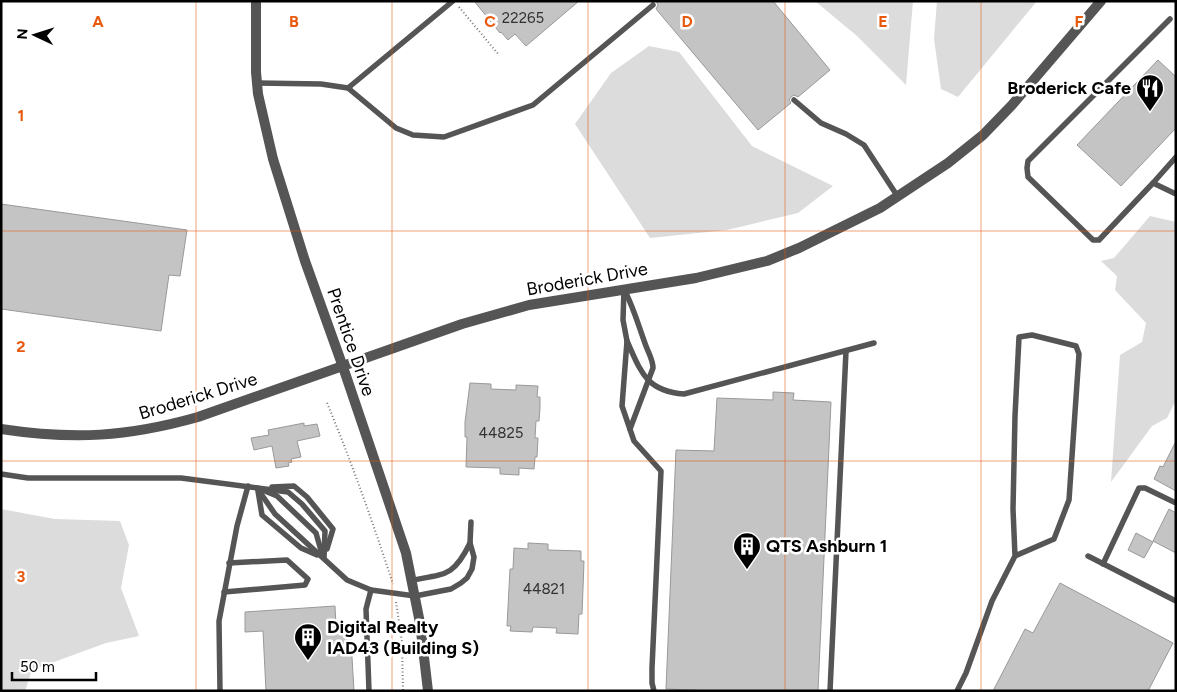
<svg xmlns="http://www.w3.org/2000/svg" width="1177" height="692" font-family="Figtree,sans-serif">
<rect width="100%" height="100%" fill="#fff"/>
<g fill="#dcdcdc">
<path d="M815,1H913L906,85L857,36Z"/>
<path d="M937,1H1037L958,97L941,89L934,39Z"/>
<path d="M649,46L679,52L752,146L833,186L798,213L727,230L650,238L575,124L611,73Z"/>
<path d="M1150,216L1176,222V400L1167,418L1152,426L1111,482L1120,355L1142,342L1146,323L1115,290L1117,276L1101,261L1114,258Z"/>
<path d="M1,509L55,519L120,521L129,545L121,588L139,636L106,643L32,670L25,691H1Z"/>
</g>
<g fill="#c4c4c4" stroke="#999">
<path d="M474,1H579L526,46L515,34L508,40L501,32L500,33Z"/>
<path d="M656,1H773L830,70L798,97L794,95L791,97L789,100L791,103L758,130L656,9L658,5Z"/>
<path d="M1158,60L1176,77V128L1121,186L1077,145Z"/>
<path d="M1,204L187,230L180,276L169,275L161,331L1,309Z"/>
<path d="M470,383L491,384V389L516,390V385L538,386L537,397H540V408L539,421H536L535,438H538L537,457H535L534,469L519,468V475L500,474V468L466,467L467,437H465V422Z"/>
<path d="M773,392L794,393L793,400L831,402L818,691H714L666,689L676,450L714,451L717,398L773,400Z"/>
<path d="M304,423V426L317,424L320,436L297,441L301,457L291,459L292,462L288,463L289,466L276,468L272,446L254,450L251,438L269,435L268,430Z"/>
<path d="M1176,441V491L1154,479L1160,466L1163,467Z"/>
<path d="M1169,509L1176,513V553L1153,541Z"/>
<path d="M1136,533L1153,542L1144,558L1128,550Z"/>
<path d="M528,543L548,544V550L581,551V561H584L583,589L582,614H579L578,634L556,633L557,628L533,627L532,632L510,631L511,626H507L510,569H513L514,548L528,549Z"/>
<path d="M1060,583L1173,643L1148,691H993L1025,629L1033,633Z"/>
<path d="M335,606L336,626L350,624L354,691H266L263,631L245,632V612Z"/>
</g>
<g fill="none" stroke-linecap="round" stroke-linejoin="round">
<g stroke="#777" stroke-width="2" stroke-dasharray="1 2.5" stroke-linecap="butt">
<path d="M459,7L499,55"/>
<path d="M327,403C352,463 373,523 393,584"/>
<path d="M396,602L402,642L403,691"/>
</g>
<g stroke="#555" stroke-width="5.5">
<path d="M1170,19L1028,161L1027,168L1028,177L1093,240H1099L1153,183L1176,194"/>
<path d="M257,83L321,84L348,88L396,128L413,135L444,137L533,105L653,5"/>
<path d="M348,88L453,1"/>
<path d="M794,100L821,123L846,134L864,145L898,197"/>
<path d="M1153,183L1176,157"/>
<path d="M624,289L623,320L627,341L622,406L634,441L661,471L652,668V683L654,691"/>
<path d="M625,291C634,309 639,327 646,346C649,354 653,360 653,368L630,429"/>
<path d="M627,341C641,372 646,391 684,394L874,343"/>
<path d="M1,474L28,478H181L288,492L302,504L325,531L324,558"/>
<path d="M272,487L294,486L307,497L333,529L327,549"/>
<path d="M257,488L275,514L347,580L371,590L415,596L451,589L461,583L467,578L472,569L474,557L470,543L471,522"/>
<path d="M258,491L262,515L301,548L317,555"/>
<path d="M265,491L277,496L316,533L322,554"/>
<path d="M1088,556L1176,601"/>
<path d="M1103,564L1139,488H1145L1176,503"/>
<path d="M413,580C446,574 454,576 470,543"/>
<path d="M224,592L305,585L308,579L287,560L229,563"/>
<path d="M220,691L219,621L237,526L248,486"/>
<path d="M369,691L366,609L371,590"/>
<path d="M830,691L846,351"/>
<path d="M957,691L966,673L992,601L1015,556L1013,509L1015,416L1019,337L1032,335L1076,346L1079,354L1069,500L1054,539L1015,556"/>
</g>
<g stroke="#555" stroke-width="10">
<path d="M256,1V72L258,94L273,159L305,261L343,367L406,553L420,623L428,691"/>
<path d="M1,429C74,440 127,437 198,417L462,324L529,305L696,278L767,261L799,248L880,208L948,163L983,135L1012,105L1101,1"/>
</g>
</g>
<path fill="none" stroke="#e8590c" stroke-width="1" stroke-opacity="0.55" d="M196,1V691M392,1V691M588,1V691M785,1V691M981,1V691M1,231H1176M1,461H1176"/>
<defs>
<g id="restaurant-pin" transform="scale(1.4375)"><path d="M0 17L-7.5 6A9.5 9.5 0 1 1 7.5 6Z" fill="#000" stroke="#fff"/><path d="M-5-6h1v4h1v-4h1v4h1v-4h1v5L-1.5 .5V6h-2V.5L-5-1ZM5-6V6H3V1.5H1.5Q1.5-4 5-6Z" fill="#fff"/></g>
<g id="building-pin" transform="scale(1.4375)"><path d="M0 17L-7.5 6A9.5 9.5 0 1 1 7.5 6Z" fill="#000" stroke="#fff"/><path d="M-4-6H4V6H1V3H-1V6H-4ZM-2.5-4.3h1.7v1.8h-1.7ZM.8-4.3h1.7v1.8H.8ZM-2.5-1h1.7V.8h-1.7ZM.8-1h1.7V.8H.8Z" fill="#fff"/></g>
</defs>
<g fill-rule="evenodd">
<use href="#restaurant-pin" x="1150" y="88"/>
<use href="#building-pin" x="747" y="546"/>
<use href="#building-pin" x="308" y="637"/>
</g>
<g text-anchor="middle" dominant-baseline="central" stroke-width="5" stroke-linejoin="round" paint-order="stroke">
<g font-size="15" fill="#313131">
<text x="523" y="18">22265</text>
<text x="501" y="433">44825</text>
<text x="544" y="589">44821</text>
</g>
<g font-size="18" font-weight="bold" fill="#000" stroke="#fff" text-anchor="start">
<text x="1131" y="88" text-anchor="end">Broderick Cafe</text>
<text x="766" y="546">QTS Ashburn 1</text>
<text x="327" y="627">Digital Realty<tspan x="327" dy="21">IAD43 (Building S)</tspan></text>
</g>
<g font-size="18" fill="#000" stroke="#fff">
<text transform="translate(587 279) rotate(-10)">Broderick Drive</text>
<text transform="translate(351 342) rotate(71)">Prentice Drive</text>
<text transform="translate(198 396) rotate(-17)">Broderick Drive</text>
</g>
</g>
<g font-size="16" text-anchor="middle" font-weight="bold" fill="#e8590c" stroke="#fff" stroke-width="5" stroke-linejoin="round" paint-order="stroke">
<text x="98" y="27">A</text>
<text x="294" y="27">B</text>
<text x="490" y="27">C</text>
<text x="687" y="27">D</text>
<text x="883" y="27">E</text>
<text x="1079" y="27">F</text>
<text x="21" y="121">1</text>
<text x="21" y="352">2</text>
<text x="21" y="582">3</text>
</g>
<rect width="1177" height="692" fill="none" stroke="#000000" stroke-width="5"/>
<g transform="translate(35 35) rotate(274)" stroke="#ffffff" stroke-width="4" paint-order="stroke">
<path d="M0-4L9 19L0 12L-9 19Z" fill="#000000"/>
<text y="-8" font-size="14" font-weight="bold" text-anchor="middle" fill="#000000">N</text>
</g>
<path d="M12 672v8h84v-8" fill="none" stroke="#000000" stroke-width="2.5"/>
<text x="20" y="672" font-size="15" fill="#000000" stroke="#ffffff" stroke-width="4" paint-order="stroke">50 m</text>
</svg>
